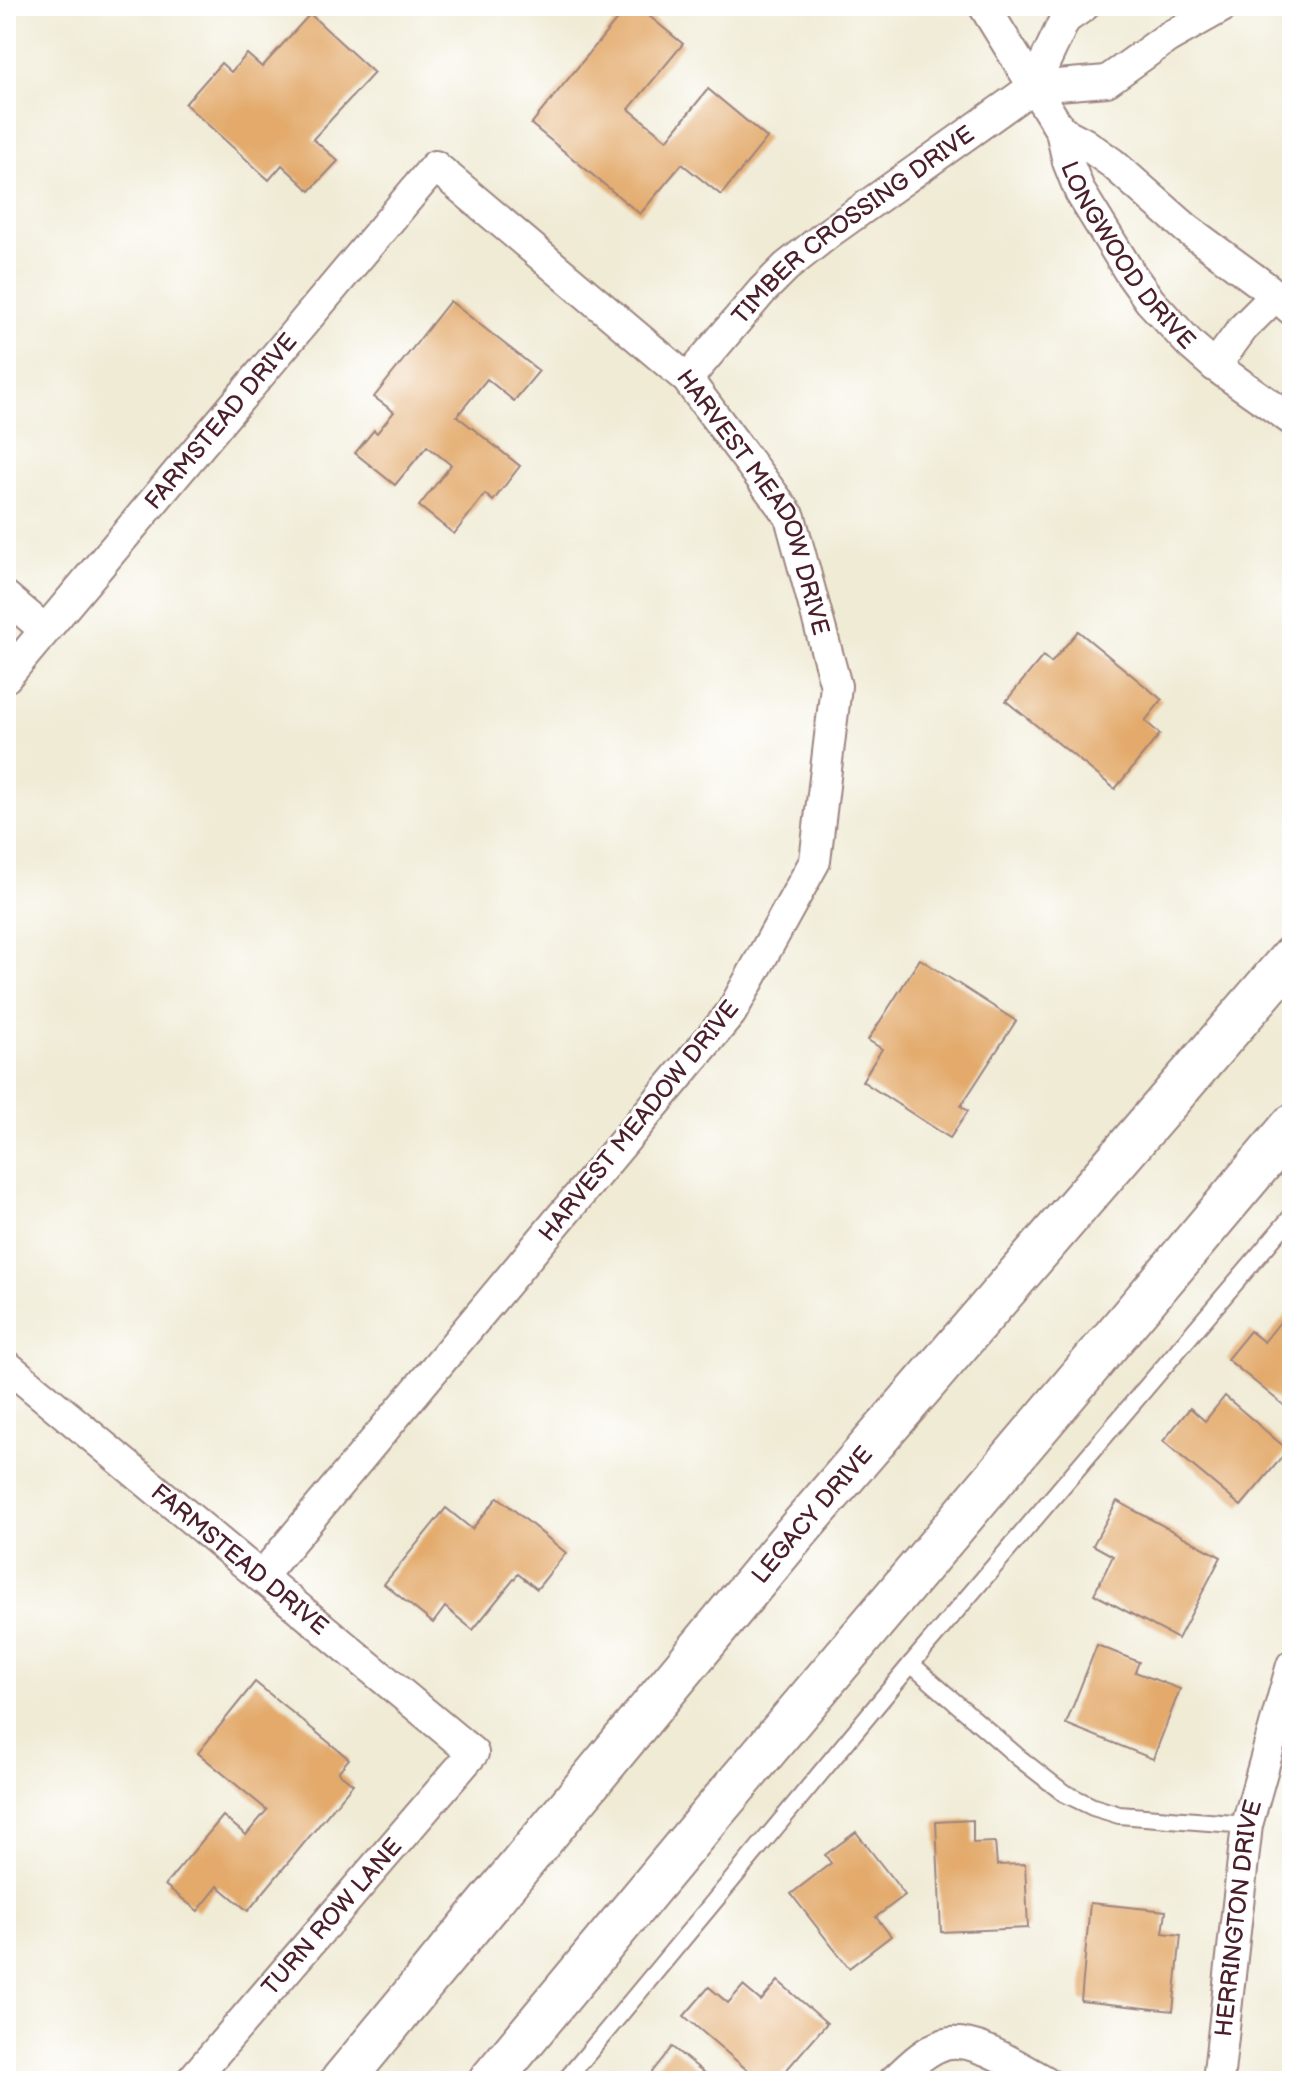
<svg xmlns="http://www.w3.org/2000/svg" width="1298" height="2087" font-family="'Balsamiq Sans',sans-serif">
<rect width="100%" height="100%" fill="#fff"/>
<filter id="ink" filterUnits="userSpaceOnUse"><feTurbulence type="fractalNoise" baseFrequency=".0125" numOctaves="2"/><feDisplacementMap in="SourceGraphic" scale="16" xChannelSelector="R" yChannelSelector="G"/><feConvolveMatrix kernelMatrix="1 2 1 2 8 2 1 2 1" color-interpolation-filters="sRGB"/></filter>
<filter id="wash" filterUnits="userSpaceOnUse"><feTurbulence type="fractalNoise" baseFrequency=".006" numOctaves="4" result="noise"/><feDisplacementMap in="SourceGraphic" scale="32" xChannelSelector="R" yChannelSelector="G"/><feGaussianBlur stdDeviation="1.8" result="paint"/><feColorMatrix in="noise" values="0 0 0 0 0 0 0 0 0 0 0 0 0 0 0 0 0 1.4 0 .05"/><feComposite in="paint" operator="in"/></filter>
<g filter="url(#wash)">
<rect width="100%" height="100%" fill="#f0ebd5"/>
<g id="blocks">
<g fill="#e3aa6c">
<path d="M628,6H637L683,44L629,109L667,140L708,89L767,138L721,195L682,164L640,214L531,124Z"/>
<path d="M310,14L374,73L313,139L338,161L310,191L282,165L269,180L185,104L221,63L231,72L247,54L262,67Z"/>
<path d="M450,301L539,371L514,401L487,379L457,416L520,466L493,501L485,494L454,534L419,506L451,465L427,446L395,485L355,453L374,430L377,433L394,412L374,397Z"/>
<path d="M1078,631L1162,700L1145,721L1160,734L1115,789L1006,701L1043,656L1051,663Z"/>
<path d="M920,959L1016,1021L961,1106L968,1111L950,1138L862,1081L882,1049L868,1040Z"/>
<path d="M1292,1307V1412L1227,1359L1250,1331L1264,1342Z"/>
<path d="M1225,1396L1288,1450L1241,1506L1163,1441L1190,1408L1205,1421Z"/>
<path d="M498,1497L566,1553L537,1589L518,1574L473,1630L445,1607L433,1623L384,1584L446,1508L472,1529Z"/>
<path d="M1117,1501L1221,1557L1178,1639L1094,1594L1113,1556L1093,1545Z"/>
<path d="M1097,1645L1139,1662L1135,1672L1180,1689L1153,1759L1066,1724Z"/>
<path d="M255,1682L349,1759L338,1772L353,1784L248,1911L218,1886L198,1911L165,1885L223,1816L246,1835L267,1810L198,1753Z"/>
<path d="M973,1820V1843L995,1842L997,1865L1025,1864L1028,1928L941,1932L936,1822Z"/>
<path d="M856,1832L905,1895L876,1917L891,1936L849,1968L791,1894L831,1863L825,1855Z"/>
<path d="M1090,1903L1166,1911L1163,1933L1181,1935L1173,2011L1081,2001Z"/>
<path d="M778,1981L827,2023L777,2081H760L684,2016L709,1987L728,2003L743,1986L761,2001Z"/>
<path d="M672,2047L715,2081H645Z"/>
</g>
</g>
</g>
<g filter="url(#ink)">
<use href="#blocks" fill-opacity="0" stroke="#9d8580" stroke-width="2"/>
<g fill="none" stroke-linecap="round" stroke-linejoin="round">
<g stroke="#9d8580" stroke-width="20">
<g id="service">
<path d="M911,1664L1018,1757L1064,1793L1093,1807L1119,1815L1247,1825"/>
<path d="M565,2081L911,1664L1292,1216"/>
</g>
</g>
<g stroke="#9d8580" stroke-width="34">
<g id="minor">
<path id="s1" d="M984,6L1061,131L1068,162L1080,192L1130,273L1150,301L1191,345L1215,366L1292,420"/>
<path d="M1033,87L1107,81L1167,38L1224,6"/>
<path d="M1061,131L1084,143L1112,163L1187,229L1268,289L1292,310"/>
<path d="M1215,366L1243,328L1276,295"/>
<path id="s2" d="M687,379L762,291L786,267L830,232L1033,87L1065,19L1084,6"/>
<path d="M6,597L45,630"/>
<path id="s3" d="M6,677L435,166L687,379L790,517L836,686L815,861L731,1013L261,1577"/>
<path id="s4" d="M6,1365L473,1753L191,2081"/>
<path d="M894,2081C909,2067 925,2050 945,2044C973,2036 1020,2068 1045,2081"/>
<path id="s5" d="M1218,2081L1247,1825L1292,1665"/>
</g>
</g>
<g stroke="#9d8580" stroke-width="46">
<g id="secondary">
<path id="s6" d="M342,2081L788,1542L1292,957"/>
<path d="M490,2081L694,1835L1292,1126"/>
</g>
</g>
<use href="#service" stroke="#fff" stroke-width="16"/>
<use href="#minor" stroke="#fff" stroke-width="30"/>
<use href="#secondary" stroke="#fff" stroke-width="42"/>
</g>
</g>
<g text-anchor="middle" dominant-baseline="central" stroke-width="6" stroke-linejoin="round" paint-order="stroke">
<g font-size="24" fill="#4a1f2b" stroke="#fff">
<text stroke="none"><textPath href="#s2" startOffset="228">TIMBER CROSSING DRIVE</textPath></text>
<text stroke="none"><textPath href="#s1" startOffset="290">LONGWOOD DRIVE</textPath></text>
<text stroke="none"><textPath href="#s3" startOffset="334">FARMSTEAD DRIVE</textPath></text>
<text stroke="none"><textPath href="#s3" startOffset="1140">HARVEST MEADOW DRIVE</textPath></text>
<text transform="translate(639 1121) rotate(-51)">HARVEST MEADOW DRIVE</text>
<text stroke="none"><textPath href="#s6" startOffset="736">LEGACY DRIVE</textPath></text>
<text stroke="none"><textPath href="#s4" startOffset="304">FARMSTEAD DRIVE</textPath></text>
<text transform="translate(332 1917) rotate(-49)">TURN ROW LANE</text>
<text stroke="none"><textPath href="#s5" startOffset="164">HERRINGTON DRIVE</textPath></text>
</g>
</g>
<rect width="1298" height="2087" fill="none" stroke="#fff" stroke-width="32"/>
</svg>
